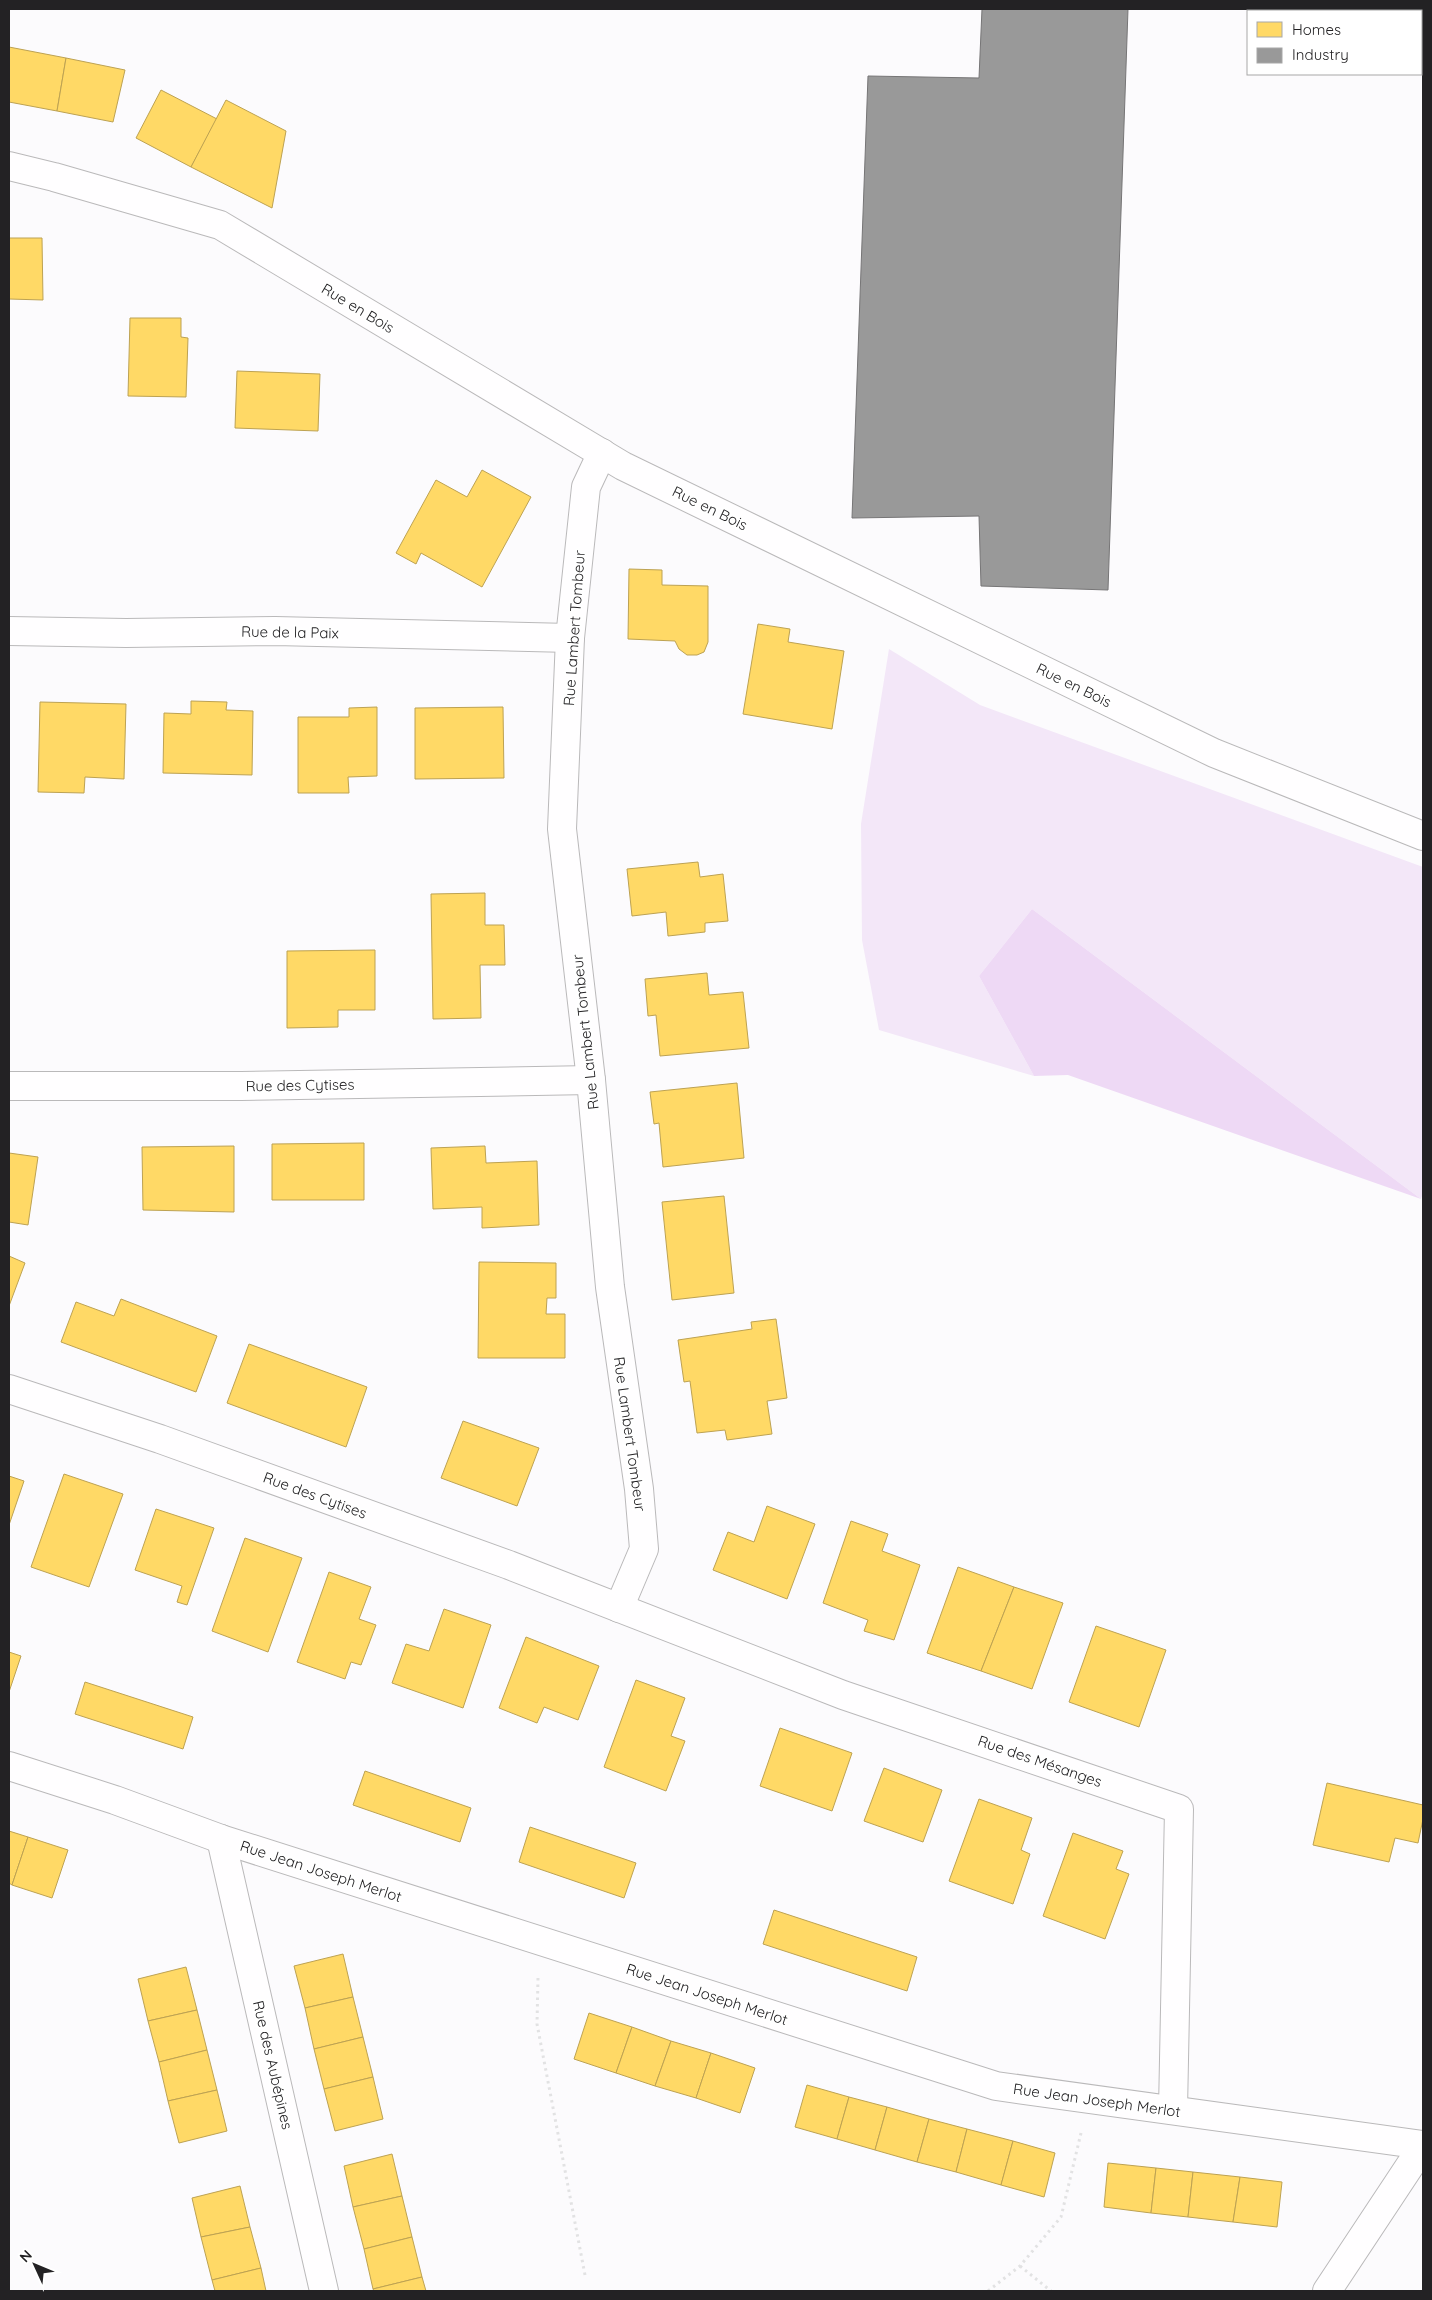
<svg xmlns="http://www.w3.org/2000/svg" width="1432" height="2300" font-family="Quicksand,sans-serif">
<rect width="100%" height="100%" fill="#fcfbfd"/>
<path fill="#f3e7f8" d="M889,649L980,705L1423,867V1193L1421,1199L1032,909L979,976L1034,1076L879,1030L862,940L861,824Z"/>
<path fill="#eed9f5" d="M1032,909L1421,1199L1068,1075L1034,1076L979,976Z"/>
<g fill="#ffd966" stroke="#bda252">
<path d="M9,47L66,58L57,111L9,102Z"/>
<path d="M66,58L125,70L113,122L57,111Z"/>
<path d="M161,90L217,119L191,167L136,138Z"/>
<path d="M226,100L286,131L272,208L191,167Z"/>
<path d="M9,238H42L43,300L9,299Z"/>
<path d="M130,318H181V337L188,338L186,397L128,396Z"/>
<path d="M237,371L320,374L318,431L235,428Z"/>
<path d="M482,470L531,497L482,587L421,553L416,564L396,553L436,480L467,497Z"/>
<path d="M629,569L662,570V585L708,586V642L704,652L697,655H687L679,649L675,641L628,639Z"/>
<path d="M758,624L790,629L788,642L844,651L832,729L743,714Z"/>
<path d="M191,701L227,702L226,710L253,711L252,775L163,773L164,713L191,714Z"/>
<path d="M40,702L126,704L124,779L85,777L84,793L38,792Z"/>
<path d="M377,707V776L348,777L349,793H298V717H349V708Z"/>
<path d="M503,707L504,778L415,779V708Z"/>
<path d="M698,862L700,877L723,874L728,921L705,923V932L668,936L666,912L632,916L627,869Z"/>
<path d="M485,893V925H504L505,965H480L481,1018L433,1019L431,894Z"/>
<path d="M375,950V1010H338V1027L287,1028V951Z"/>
<path d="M707,973L709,995L743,992L749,1048L660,1056L656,1015L648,1016L645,979Z"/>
<path d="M737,1083L744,1158L663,1167L659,1123L654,1124L650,1092Z"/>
<path d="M364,1143V1200H272V1144Z"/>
<path d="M234,1146V1212L143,1210L142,1147Z"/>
<path d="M485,1146L486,1163L537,1161L539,1225L482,1228V1207L433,1209L431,1148Z"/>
<path d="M9,1153L38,1157L28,1225L9,1222Z"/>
<path d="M724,1196L734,1293L672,1300L662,1202Z"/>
<path d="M9,1256L25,1263L9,1306Z"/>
<path d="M479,1262L556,1263V1298H547L546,1314H565V1358H478Z"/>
<path d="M121,1299L217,1336L196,1392L61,1342L76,1302L114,1316Z"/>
<path d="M776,1319L787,1398L767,1401L772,1434L727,1440L725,1430L697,1433L690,1381L684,1382L678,1340L752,1329L751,1322Z"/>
<path d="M249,1344L367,1387L346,1447L227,1403Z"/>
<path d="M463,1421L539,1448L517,1506L441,1478Z"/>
<path d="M64,1474L123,1494L89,1587L31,1567Z"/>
<path d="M9,1476L24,1481L9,1525Z"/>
<path d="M767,1506L815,1524L787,1599L713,1570L728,1532L754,1542Z"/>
<path d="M156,1509L214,1528L187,1605L177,1602L182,1586L135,1570Z"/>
<path d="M851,1521L888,1534L882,1551L920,1565L894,1640L864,1631L868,1620L823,1603Z"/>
<path d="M245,1538L302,1558L268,1652L212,1631Z"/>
<path d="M958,1567L1014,1587L981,1671L927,1653Z"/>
<path d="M329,1572L371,1587L359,1619L376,1625L361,1665L351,1662L345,1679L297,1662Z"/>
<path d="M1014,1587L1063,1603L1032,1689L981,1671Z"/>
<path d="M444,1609L491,1625L463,1708L392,1683L406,1644L429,1651Z"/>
<path d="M1096,1626L1166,1650L1139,1727L1069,1702Z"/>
<path d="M526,1637L599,1666L578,1720L544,1707L537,1723L499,1708Z"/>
<path d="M9,1652L21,1656L9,1692Z"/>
<path d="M636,1680L685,1698L671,1736L685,1741L666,1791L604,1767Z"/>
<path d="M85,1682L193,1717L183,1749L75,1714Z"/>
<path d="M780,1728L852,1753L832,1811L760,1786Z"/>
<path d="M884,1768L942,1790L923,1842L864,1821Z"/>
<path d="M365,1771L471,1808L460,1842L353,1805Z"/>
<path d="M1327,1783L1423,1805V1819L1418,1843L1395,1838L1389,1862L1313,1845Z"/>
<path d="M979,1799L1032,1818L1021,1850L1030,1854L1013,1904L949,1881Z"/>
<path d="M530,1827L636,1863L624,1898L519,1862Z"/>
<path d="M9,1831L28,1837L12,1885L9,1883Z"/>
<path d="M1073,1833L1123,1851L1116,1869L1129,1874L1105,1939L1043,1916Z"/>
<path d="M28,1837L68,1850L52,1898L12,1885Z"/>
<path d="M774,1910L917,1957L907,1991L763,1944Z"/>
<path d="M343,1954L353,1997L305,2008L294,1966Z"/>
<path d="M186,1967L197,2010L148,2021L138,1979Z"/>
<path d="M353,1997L363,2037L314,2049L305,2008Z"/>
<path d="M197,2010L207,2050L159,2062L148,2021Z"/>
<path d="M589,2013L632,2027L616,2073L574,2059Z"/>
<path d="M632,2027L671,2041L655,2086L616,2073Z"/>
<path d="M363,2037L373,2077L324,2089L314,2049Z"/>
<path d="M671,2041L711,2053L696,2098L655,2086Z"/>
<path d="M207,2050L217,2090L168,2101L159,2062Z"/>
<path d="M711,2053L755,2068L740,2113L696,2098Z"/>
<path d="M373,2077L383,2119L335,2131L324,2089Z"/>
<path d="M807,2085L849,2097L837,2139L795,2127Z"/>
<path d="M217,2090L227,2131L179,2143L168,2101Z"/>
<path d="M849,2097L887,2107L875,2150L837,2139Z"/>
<path d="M887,2107L929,2119L917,2162L875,2150Z"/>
<path d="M929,2119L967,2129L956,2172L917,2162Z"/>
<path d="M967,2129L1013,2141L1001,2185L956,2172Z"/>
<path d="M1013,2141L1055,2153L1044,2197L1001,2185Z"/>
<path d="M392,2154L402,2196L353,2207L344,2166Z"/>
<path d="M1108,2163L1156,2168L1151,2213L1104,2207Z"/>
<path d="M1156,2168L1193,2172L1188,2217L1151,2213Z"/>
<path d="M1193,2172L1240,2177L1233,2222L1188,2217Z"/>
<path d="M1240,2177L1282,2182L1277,2227L1233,2222Z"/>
<path d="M240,2186L250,2227L201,2237L192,2198Z"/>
<path d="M402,2196L412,2237L364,2249L353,2207Z"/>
<path d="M250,2227L261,2268L212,2280L201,2237Z"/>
<path d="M412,2237L422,2277L373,2289L364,2249Z"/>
<path d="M261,2268L266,2291H215L212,2280Z"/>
<path d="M422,2277L426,2291H374L373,2289Z"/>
</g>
<path fill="#999" stroke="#767576" d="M982,9H1128L1108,590L981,586L979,516L852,518L868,76L979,78Z"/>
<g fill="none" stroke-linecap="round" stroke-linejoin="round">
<g stroke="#bab9ba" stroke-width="30">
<g id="street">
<path d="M602,453L586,487L570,638L562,829L591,1080L610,1287L639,1489L644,1549L619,1608"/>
<path d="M9,631L126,633L275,631L570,638"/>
<path d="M9,1086H241L591,1080"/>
<path d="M9,1389L160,1439L509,1565L843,1695L1179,1809L1173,2110"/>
<path d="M9,1766L115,1800L221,1839L996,2086L1423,2145"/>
<path d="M221,1839L324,2291"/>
<path d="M1327,2291L1423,2146"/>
</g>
</g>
<g stroke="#bab9ba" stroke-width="30">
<path id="secondary" d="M9,166L54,177L220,225L623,466L1214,753L1423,836"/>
</g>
<g stroke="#e2e2e3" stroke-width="3" stroke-dasharray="2.5 4" stroke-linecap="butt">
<path d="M538,1978L537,2024L585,2275"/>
<path d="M1020,2266L1051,2291"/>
<path d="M988,2291L1020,2266L1061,2217L1081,2133"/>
</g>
<use href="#street" stroke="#fffeff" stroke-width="28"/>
<use href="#secondary" stroke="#fffeff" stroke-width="28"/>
</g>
<g text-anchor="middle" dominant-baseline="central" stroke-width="5" stroke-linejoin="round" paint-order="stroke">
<g font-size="15" fill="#232224" stroke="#fff">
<text transform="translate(358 308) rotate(31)">Rue en Bois</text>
<text transform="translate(710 508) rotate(26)">Rue en Bois</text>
<text transform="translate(574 628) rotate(-86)">Rue Lambert Tombeur</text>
<text transform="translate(290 632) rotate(1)">Rue de la Paix</text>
<text transform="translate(1074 685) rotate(26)">Rue en Bois</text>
<text transform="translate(585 1032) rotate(-96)">Rue Lambert Tombeur</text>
<text transform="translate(300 1085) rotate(-1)">Rue des Cytises</text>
<text transform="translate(630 1434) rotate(82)">Rue Lambert Tombeur</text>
<text transform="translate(315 1495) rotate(20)">Rue des Cytises</text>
<text transform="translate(1040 1761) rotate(19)">Rue des Mésanges</text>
<text transform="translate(321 1871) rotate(18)">Rue Jean Joseph Merlot</text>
<text transform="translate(707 1994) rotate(18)">Rue Jean Joseph Merlot</text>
<text transform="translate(273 2065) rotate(77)">Rue des Aubépines</text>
<text transform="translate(1097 2100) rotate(8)">Rue Jean Joseph Merlot</text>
</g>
</g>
<rect width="1432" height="2300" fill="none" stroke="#232224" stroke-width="20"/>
<rect x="1247" y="10" width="175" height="65" fill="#ffffff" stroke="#a7a7a7"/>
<rect x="1257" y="22" width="25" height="15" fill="#ffd966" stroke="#a7a7a7"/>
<text x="1292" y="35" font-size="15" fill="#232224">Homes</text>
<rect x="1257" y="48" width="25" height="15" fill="#999999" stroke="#a7a7a7"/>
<text x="1292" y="60" font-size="15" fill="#232224">Industry</text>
<g transform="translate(35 2265) rotate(314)" stroke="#ffffff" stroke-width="4" paint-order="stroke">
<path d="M0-4L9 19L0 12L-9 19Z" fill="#232224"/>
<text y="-8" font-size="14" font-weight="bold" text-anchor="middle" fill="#232224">N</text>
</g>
</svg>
